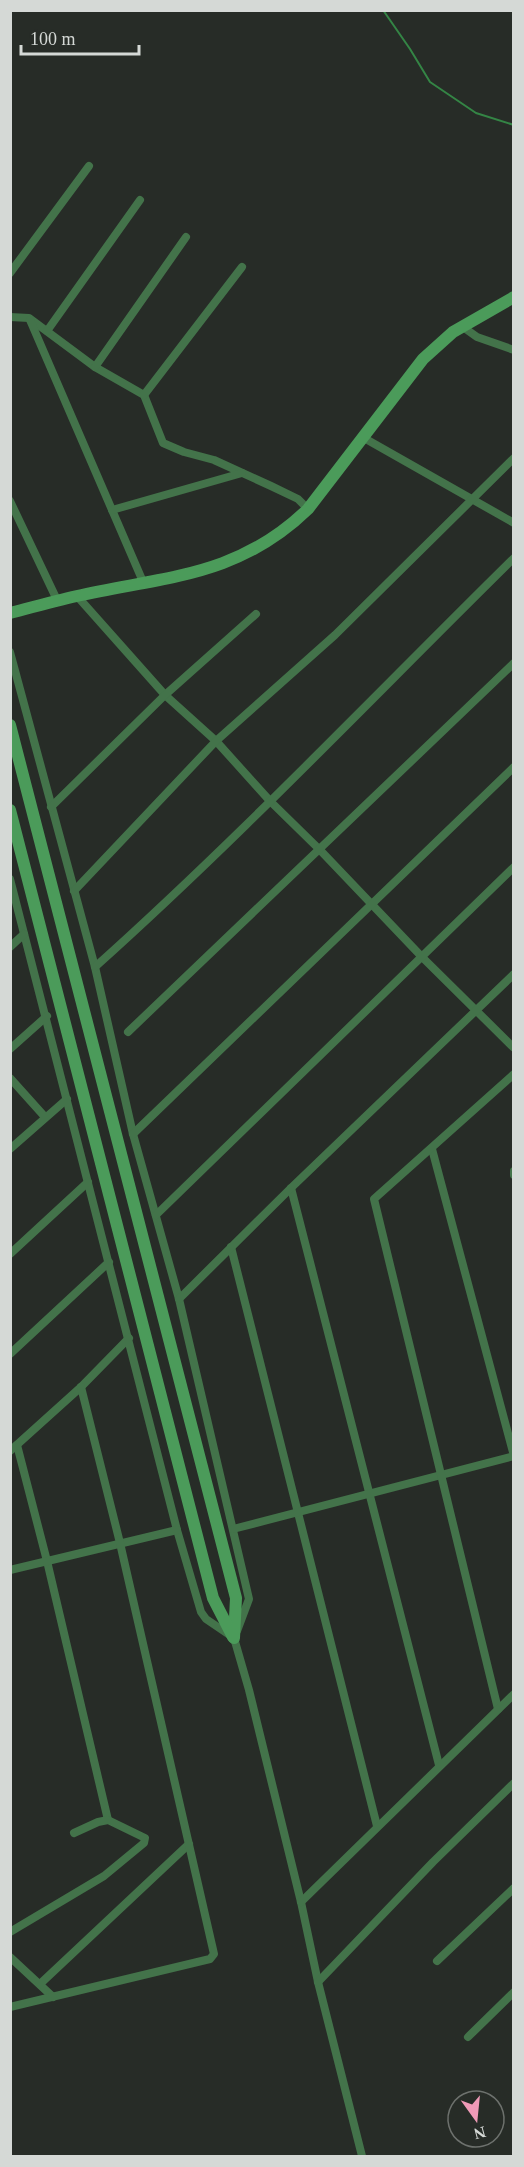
<svg xmlns="http://www.w3.org/2000/svg" width="524" height="2167" font-family="'Times New Roman',serif">
<rect width="100%" height="100%" fill="#272c27"/>
<g fill="none" stroke-linecap="round" stroke-linejoin="round">
<path stroke="#348545" stroke-width="2" d="M383,10L410,49L430,82L476,113L514,125"/>
<g stroke="#43734a" stroke-width="8">
<path d="M10,273L89,166"/>
<path d="M10,317L29,318L95,367L144,395L163,443L184,452L214,460L271,486L298,499L308,509"/>
<path d="M30,320L144,584"/>
<path d="M463,327L477,337L514,350"/>
<path d="M47,331L140,200"/>
<path d="M95,367L186,237"/>
<path d="M144,395L242,267"/>
<path d="M364,438L514,523"/>
<path d="M10,501L58,602"/>
<path d="M112,510L242,473"/>
<path d="M77,596L165,695L216,741L270,801L320,850L422,957L514,1048"/>
<path d="M10,652L95,967L133,1134L179,1299L249,1599L237,1631"/>
<path d="M51,807L165,695L256,614"/>
<path d="M10,879L177,1530L201,1612L206,1619L234,1638L249,1690L301,1902L318,1982L362,2156"/>
<path d="M74,891L216,741L335,635L514,458"/>
<path d="M10,947L24,934"/>
<path d="M95,967C240,837 375,695 514,558"/>
<path d="M128,1032L514,663"/>
<path d="M10,1049L47,1016"/>
<path d="M10,1078L45,1117"/>
<path d="M133,1134L514,767"/>
<path d="M10,1149L67,1099"/>
<path d="M432,1149L514,1456"/>
<path d="M514,1171V1175"/>
<path d="M291,1188L439,1765"/>
<path d="M156,1215L514,867"/>
<path d="M231,1247L377,1826"/>
<path d="M10,1254L88,1182"/>
<path d="M179,1299L291,1188L514,974"/>
<path d="M10,1354L109,1262"/>
<path d="M17,1445L47,1561L108,1820"/>
<path d="M10,1451L81,1387L129,1338"/>
<path d="M233,1529L514,1456"/>
<path d="M10,1570L177,1530"/>
<path d="M498,1709L374,1199L514,1074"/>
<path d="M301,1902L514,1694"/>
<path d="M10,1932L104,1876L144,1843L145,1838L108,1820L98,1822L74,1833"/>
<path d="M10,1957L53,1997"/>
<path d="M437,1961L514,1888"/>
<path d="M318,1982L433,1862L514,1783"/>
<path d="M40,1984L189,1844"/>
<path d="M10,2007L210,1959L214,1954L120,1543L81,1387"/>
<path d="M468,2037L514,1992"/>
</g>
<g stroke="#4b9b5a" stroke-width="12">
<path d="M10,613C33,607 55,601 77,596C166,576 238,577 308,509L423,359L453,332L514,297"/>
<path d="M10,725L236,1598L234,1638"/>
<path d="M10,810L213,1598L233,1637"/>
</g>
</g>
<rect width="524" height="2167" fill="none" stroke="#d5d9d6" stroke-width="24"/>
<g transform="translate(476 2119) rotate(165)"><circle r="28" fill="#272c27" stroke="#6d716d" stroke-width="1.5"/>
<path d="M0-4.5L10 22L0 15L-10 22Z" fill="#f09ab7"/>
<text y="-9" font-size="16" font-weight="bold" text-anchor="middle" fill="#d5d9d6">N</text>
</g>
<path d="M21 45v9h118v-9" fill="none" stroke="#d5d9d6" stroke-width="3"/>
<text x="30" y="45" font-size="18" fill="#d5d9d6" stroke="#272c27" stroke-width="4.5" paint-order="stroke">100 m</text>
</svg>
